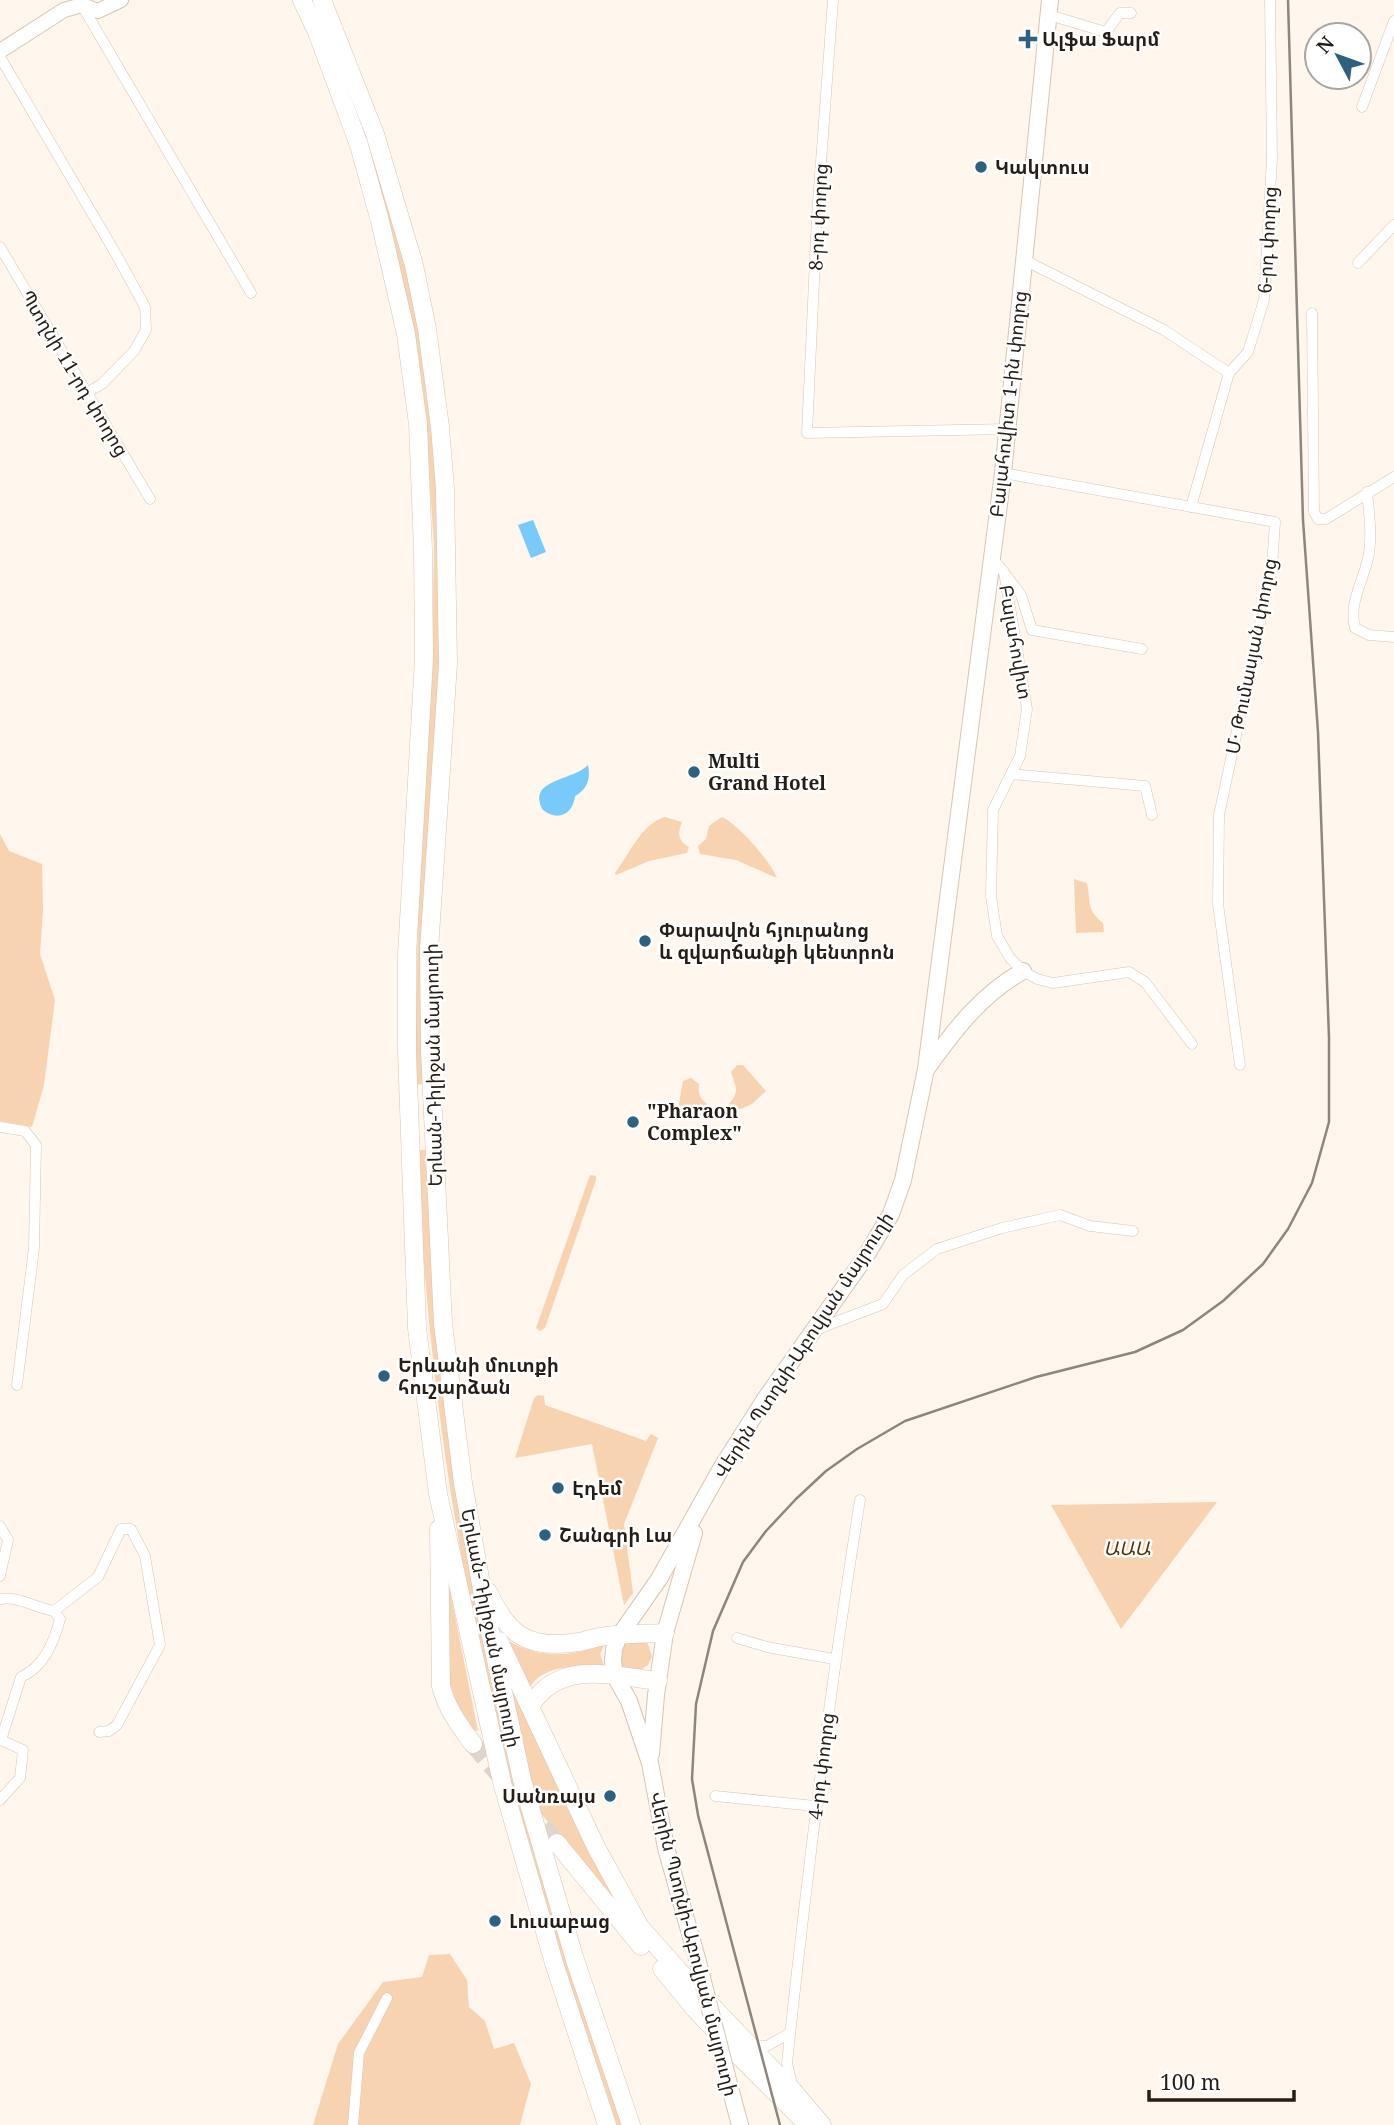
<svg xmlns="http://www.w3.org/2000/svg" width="1394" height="2125" font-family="'Noto Serif','Noto Sans Armenian',serif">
<rect width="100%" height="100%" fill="#fff6ee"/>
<g fill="#f7d3b1">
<path d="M309,0H318C363,112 402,230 423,349C446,484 441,622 436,758C432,867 428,975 423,1084L415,1085L418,913L432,663L434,546L428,457L415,349Z"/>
<path d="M665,817L682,822C678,832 677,841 689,847L687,853L649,861L616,875L615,873C628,856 642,823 665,817Z"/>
<path d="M722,817C739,825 771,862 777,878L736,860L700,854L698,846L706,839L709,826Z"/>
<path d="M0,834L9,851L42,864L43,910L40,954L55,1000L44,1085L32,1127L0,1121Z"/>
<path d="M1074,879L1087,883C1091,903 1086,909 1103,923L1104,932L1076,933Z"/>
<path d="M737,1065H743L766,1091L752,1104L727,1115L725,1108C740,1093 737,1090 731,1072Z"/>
<path d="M691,1078L699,1084C697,1102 708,1105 721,1110L722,1117L699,1119L677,1115L683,1081Z"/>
<path d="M417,1150H425L433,1288L477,1608L625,2125H617C579,2011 540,1898 509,1782C500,1748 493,1713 486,1679C447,1502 425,1331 417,1150Z"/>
<path d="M590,1175L596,1176V1180L545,1328L540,1331L536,1328Z"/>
<path d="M538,1395L544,1396L545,1405L646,1441L651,1434L658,1438L624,1524L633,1593L624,1605L592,1444L515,1458L534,1398Z"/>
<path d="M1217,1502L1121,1629L1051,1505Z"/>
<path d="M444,1561L478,1731L469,1729L454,1697L448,1676Z"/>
<path d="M509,1641C539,1659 573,1657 605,1644L600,1654L605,1669C580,1666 543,1663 529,1689Z"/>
<path d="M621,1641L647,1642L652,1656L648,1665L639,1671L623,1668L619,1664Z"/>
<path d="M507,1666L628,1921L543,1816L529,1775Z"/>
<path d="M450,1954L467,1980L469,2007L485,2021L494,2049L514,2043L531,2084L520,2125H313L338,2044L383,1982L422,1977L429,1955Z"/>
</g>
<g fill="#77cafa">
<path d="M533,520L546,552L531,558L518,525Z"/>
<path d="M588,765C591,779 587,790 575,796C573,814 558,822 543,810C526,779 573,781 588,765Z"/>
</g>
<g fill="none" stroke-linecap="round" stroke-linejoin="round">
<path stroke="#ded5ce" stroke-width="18" stroke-dasharray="18 9" stroke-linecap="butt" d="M473,1744L557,1843"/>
<g stroke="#d9c4b1" stroke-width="11">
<g id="street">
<path d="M833,0L817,216L807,433L1008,429"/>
<path d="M81,4L251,293"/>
<path d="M1049,15L1106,32L1120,13H1131"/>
<path d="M0,57L116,254L145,307L146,330L134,351L102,384L86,393"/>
<path d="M1362,107L1394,21"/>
<path d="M0,247L150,499"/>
<path d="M1024,260L1164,330L1229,373"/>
<path d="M1358,263L1394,225"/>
<path d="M1312,313L1314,512L1318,519H1326L1394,477"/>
<path d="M1003,473L1275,522L1272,567L1219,815L1218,904L1240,1065"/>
<path d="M1367,492C1369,512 1372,533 1369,553C1365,579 1348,602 1355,628L1369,635L1394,637"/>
<path d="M1191,507L1229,373L1248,352L1264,300L1272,158L1270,0"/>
<path d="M992,558L1004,572L1027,709L1020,756L993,810L991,896L997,936L1010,958L1023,971L1037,979L1053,983L1129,972L1145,982L1192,1044"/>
<path d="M1006,575L1021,595L1032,630L1142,649"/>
<path d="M1011,774L1145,786L1152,815"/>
<path d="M0,1127L25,1131L36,1145L34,1248L17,1385"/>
<path d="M815,1330L883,1304L903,1275L937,1249L1002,1228L1060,1215L1090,1226L1133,1231"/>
<path d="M0,1526L8,1540L0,1576"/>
<path d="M0,1599C20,1596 35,1608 54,1611L60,1619C54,1642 44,1667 21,1677L1,1740L23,1750L20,1778L0,1800"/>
<path d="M54,1611L98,1577L121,1529H131L145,1556L160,1645L117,1725L109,1731L99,1732"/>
<path d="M737,1638L767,1647L834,1659"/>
<path d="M715,1796L815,1806"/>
<path d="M753,2045L767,2046L790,2033"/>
<path d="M792,2085L787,2063C807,1874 830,1687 860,1500"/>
<path d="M353,2125L359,2053L387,1998"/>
</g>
</g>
<g stroke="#d9c4b1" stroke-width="16">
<path id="secondary" d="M0,51L64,10L82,5L98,11L121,0"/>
</g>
<g stroke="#d9c4b1" stroke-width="18">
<g id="primary">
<path d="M928,1067C955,1029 982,994 1023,971"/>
<path d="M651,1754L656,1695L665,1633L694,1533"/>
<path d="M698,1962L666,1848L650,1763L629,1701L615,1676L613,1661L614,1649L619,1636L659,1579L723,1465L765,1399L864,1259L891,1214L903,1180L926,1069L1003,473L1050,0"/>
<path d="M729,2084L740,2125"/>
</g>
</g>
<g stroke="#d9c4b1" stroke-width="19">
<g id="highway">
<path d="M302,0L317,32L359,145L380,221L406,334L418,424L423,550L424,659L407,955V1052L417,1328L438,1494L502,1782L554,1963L607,2125"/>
<path d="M322,0L375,134L414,265L427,329L440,427L445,489L448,664L429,950L430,1051L443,1324L463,1483L487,1618L522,1780L575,1960L631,2125"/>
<path d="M439,1529L441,1686C447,1709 459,1725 473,1744"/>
<path d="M488,1592C509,1636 528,1650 579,1642C586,1641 593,1638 600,1637C621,1633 644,1634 665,1633"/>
<path d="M499,1641L596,1847L640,1927L688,1981L793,2091L822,2125"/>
<path d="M531,1705C560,1659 613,1676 658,1681"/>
<path d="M557,1843L641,1946"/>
<path d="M662,1969L695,2009L734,2051L808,2125"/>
</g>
</g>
<use href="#street" stroke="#fff" stroke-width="10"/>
<use href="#secondary" stroke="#fff" stroke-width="14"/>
<use href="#primary" stroke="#fff" stroke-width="16"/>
<use href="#highway" stroke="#fff" stroke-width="18"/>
<path stroke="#8e857e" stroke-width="2.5" d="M780,2125L698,1815L692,1779L696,1704L713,1631L743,1562L766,1531L796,1499L826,1471L857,1449L905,1421L1036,1377L1135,1352L1183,1330L1223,1301L1263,1264L1288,1229L1312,1183L1329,1122V1038L1318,732L1303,520L1288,0"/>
<g stroke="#d9c4b1" stroke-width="18" stroke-linecap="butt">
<path id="primary-bridge" d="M698,1962L729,2084"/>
</g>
<use href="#primary-bridge" stroke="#fff" stroke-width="16"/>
</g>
<g fill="#2d617d" stroke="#fff" stroke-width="2.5">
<path d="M1024.5 28.5h7v7h7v7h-7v7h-7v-7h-7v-7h7z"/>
<circle cx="981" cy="167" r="7"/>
<circle cx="694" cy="772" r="7"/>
<circle cx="645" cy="941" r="7"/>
<circle cx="633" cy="1122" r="7"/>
<circle cx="384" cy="1376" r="7"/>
<circle cx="558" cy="1488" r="7"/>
<circle cx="545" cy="1535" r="7"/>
<circle cx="610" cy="1796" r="7"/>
<circle cx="495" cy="1921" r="7"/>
</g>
<g text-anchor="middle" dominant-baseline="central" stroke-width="5" stroke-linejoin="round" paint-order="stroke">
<g font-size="19" font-weight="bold" fill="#251d16" stroke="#fff" text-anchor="start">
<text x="1042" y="39">Ալֆա Ֆարմ</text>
<text x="995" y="167">Կակտուս</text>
<text x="708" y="761">Multi<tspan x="708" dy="22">Grand Hotel</tspan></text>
<text x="659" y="930">Փարավոն հյուրանոց<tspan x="659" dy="22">և զվարճանքի կենտրոն</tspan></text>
<text x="647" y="1111">"Pharaon<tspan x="647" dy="22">Complex"</tspan></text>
<text x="398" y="1365">Երևանի մուտքի<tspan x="398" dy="22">հուշարձան</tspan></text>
<text x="572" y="1488">Էդեմ</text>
<text x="559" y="1535">Շանգրի Լա</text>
<text x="596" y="1796" text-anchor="end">Սանռայս</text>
<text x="509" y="1921">Լուսաբաց</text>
</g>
<g font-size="19" fill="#251d16" stroke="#fff">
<text transform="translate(818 217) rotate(-87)">8-րդ փողոց</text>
<text transform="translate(1267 240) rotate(-87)">6-րդ փողոց</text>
<text transform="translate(75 373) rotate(59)">Պտղնի 11-րդ փողոց</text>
<text transform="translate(1008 404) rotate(-84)">Բալահովիտ 1-ին փողոց</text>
<text transform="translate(1016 642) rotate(80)">Բալահովիտ</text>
<text transform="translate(1251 656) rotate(-79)">Մ․ Թումասյան փողոց</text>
<text transform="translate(433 1065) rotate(-91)">Երևան-Դիլիջան մայրուղի</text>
<text transform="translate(803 1345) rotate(-57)">Վերին Պտղնի-Աբովյան մայրուղի</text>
<text transform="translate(491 1628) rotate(79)">Երևան-Դիլիջան մայրուղի</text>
<text transform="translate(821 1766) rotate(-83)">4-րդ փողոց</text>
<text transform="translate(694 1944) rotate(76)">Վերին Պտղնի-Աբովյան մայրուղի</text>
</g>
<g font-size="19" font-style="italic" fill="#583000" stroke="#fff">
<text x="1127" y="1548">ԱԱԱ</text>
</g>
</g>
<g transform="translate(1338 56) rotate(311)"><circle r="33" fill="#ffffff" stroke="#a8a5a2" stroke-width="2"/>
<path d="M0-5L12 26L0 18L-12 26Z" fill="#2d617d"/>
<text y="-10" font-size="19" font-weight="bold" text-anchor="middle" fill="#251d16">N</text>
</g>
<path d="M1149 2090v10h145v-10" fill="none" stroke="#251d16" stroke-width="3.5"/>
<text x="1160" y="2090" font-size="21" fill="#251d16" stroke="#ffffff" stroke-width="5" paint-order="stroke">100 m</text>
</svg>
